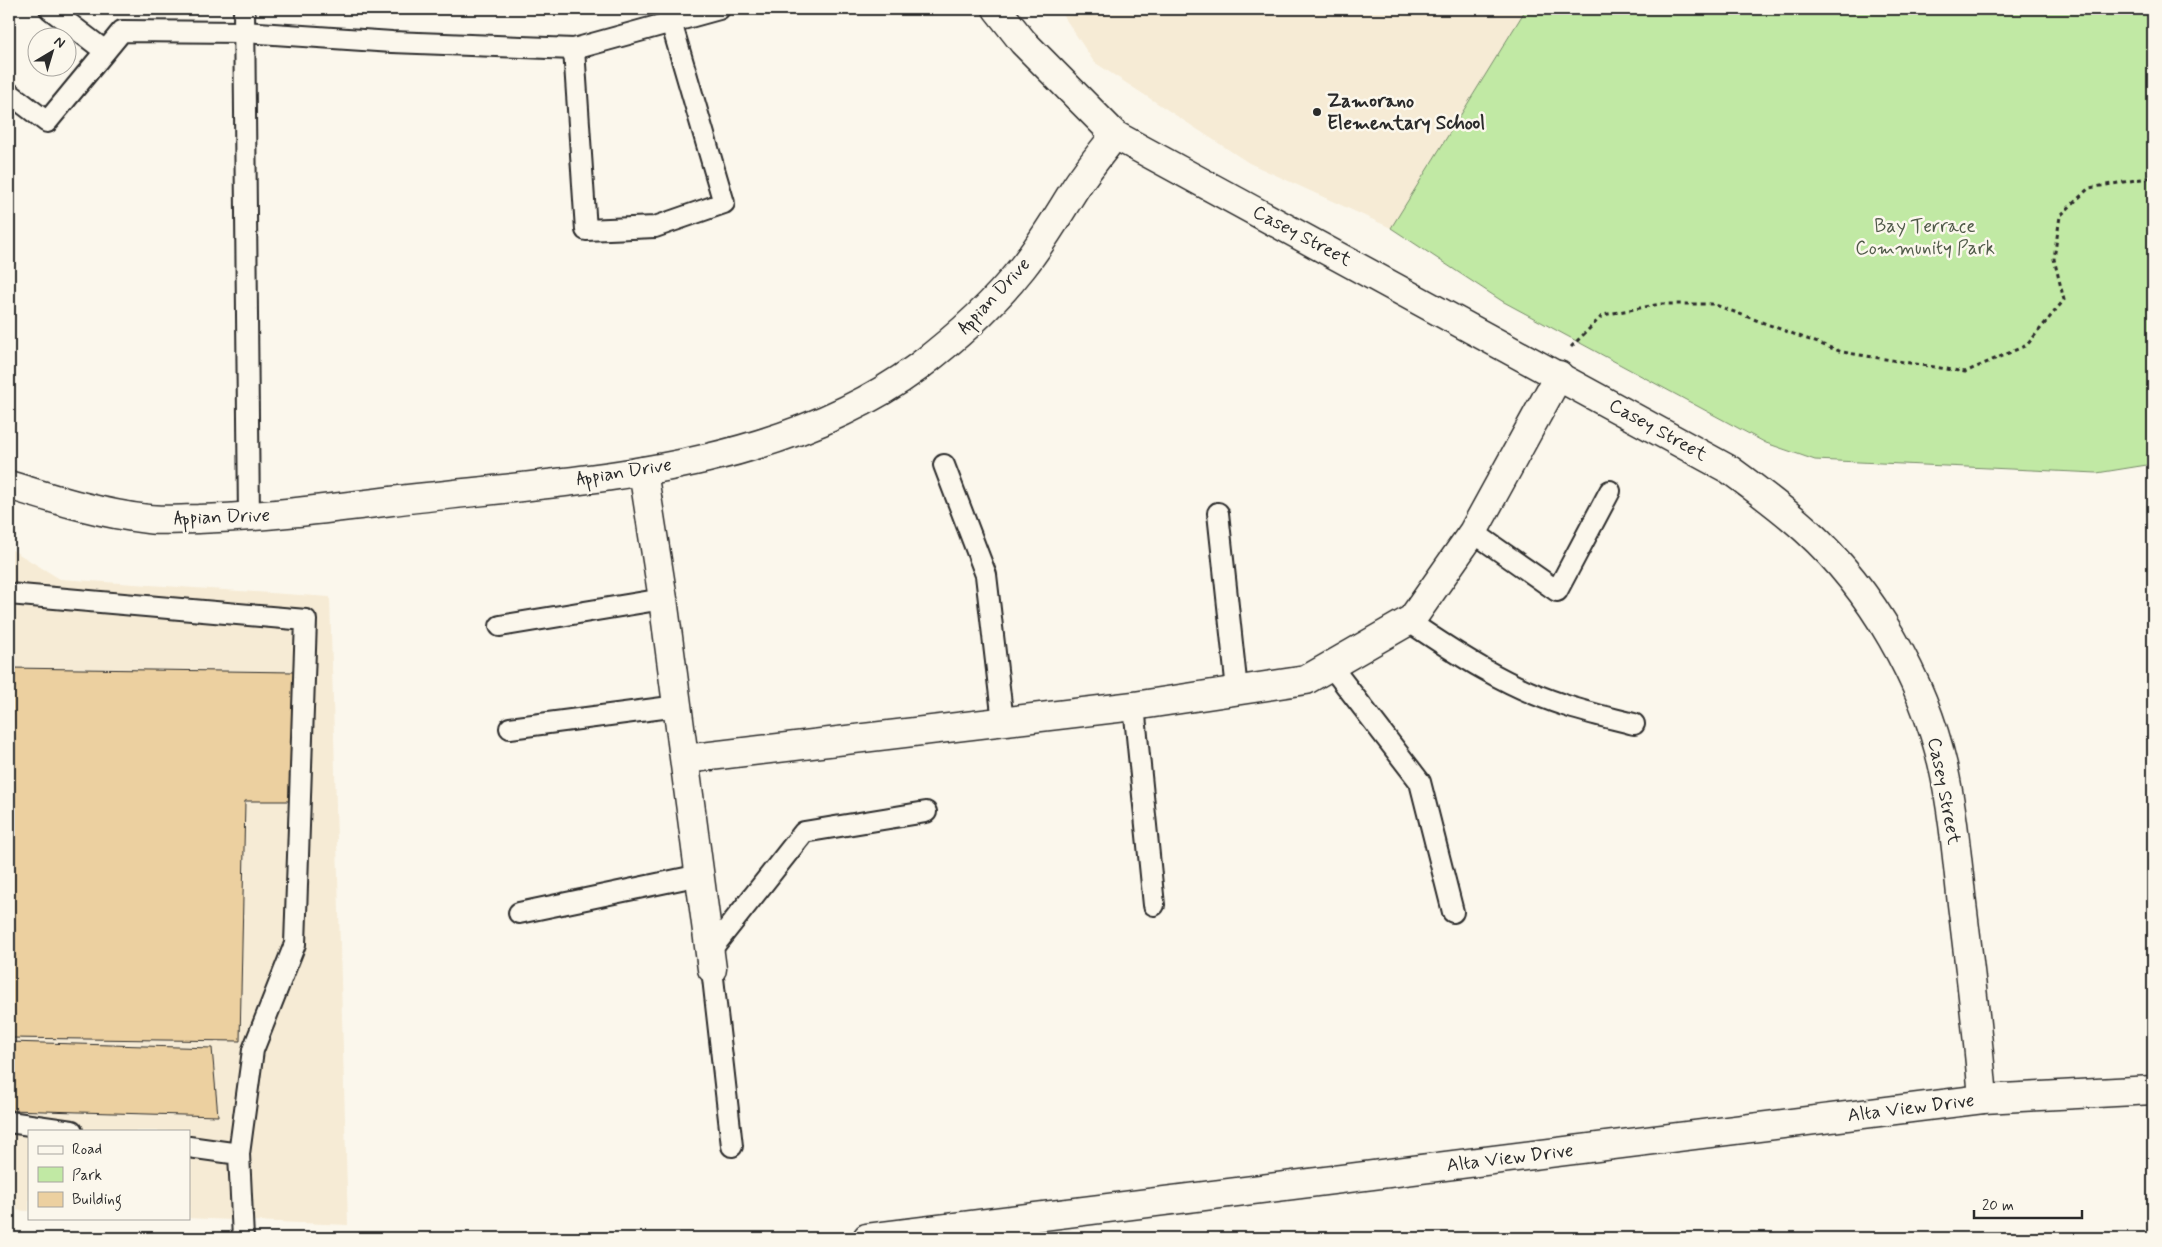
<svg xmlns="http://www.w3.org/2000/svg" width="2162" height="1247" font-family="Mynerve,sans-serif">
<rect width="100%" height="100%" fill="#fbf7ec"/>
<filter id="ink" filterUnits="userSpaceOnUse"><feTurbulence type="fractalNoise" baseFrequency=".02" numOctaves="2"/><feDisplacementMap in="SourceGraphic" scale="10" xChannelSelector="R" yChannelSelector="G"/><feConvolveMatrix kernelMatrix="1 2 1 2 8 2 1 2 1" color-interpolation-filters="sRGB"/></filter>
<g filter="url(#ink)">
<g fill="#f6ebd5">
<path d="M1059,9H1526L1391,228L1249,163L1094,62Z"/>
<path d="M9,548L60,579L330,597L348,1225L186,1218H189V1131H29V1211L9,1210Z"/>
</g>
<path fill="#c1e9a4" stroke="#768a68" d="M1526,9H2153V464L2097,473L1815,460L1766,443L1502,301L1391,228Z"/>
<g fill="#ecd0a0" stroke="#2b2b2b">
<path d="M9,668L294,672L292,801H245L240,1041L9,1038Z"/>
<path d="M9,1042L212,1048L218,1116L9,1110Z"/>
</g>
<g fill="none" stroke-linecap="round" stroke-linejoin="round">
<g stroke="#2b2b2b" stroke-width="24">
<g id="service">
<path d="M50,9L105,51"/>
<path d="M244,9L249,518"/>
<path d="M574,49L586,230L655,227L724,203L671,22"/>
<path d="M9,93L47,122L122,31L245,32L392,42L574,49L719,9"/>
<path d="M944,465L986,575L1003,722"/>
<path d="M1218,513L1237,690"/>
<path d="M1473,532L1557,591L1610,491"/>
<path d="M9,594L306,620L295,944L253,1050L239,1154"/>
<path d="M1408,621C1457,654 1507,687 1564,705C1587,713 1611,718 1634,724"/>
<path d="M500,626L663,599"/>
<path d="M1331,666L1420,782L1453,912"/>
<path d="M1134,706L1154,905"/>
<path d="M510,728L678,706"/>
<path d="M519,913L700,875"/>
<path d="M710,951L804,832L926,812"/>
<path d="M712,969L732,1146"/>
<path d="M9,1122L72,1131"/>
<path d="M189,1147L239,1154L243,1238"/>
</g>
</g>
<g stroke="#2b2b2b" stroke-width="31">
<g id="minor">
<path d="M643,471L663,599L712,969"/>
<path d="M685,759L1134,706L1306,680L1412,619L1473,532L1559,375"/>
</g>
</g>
<g stroke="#2b2b2b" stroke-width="31">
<g id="tertiary">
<path d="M997,9L1023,42L1115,135L1730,470C1756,489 1782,508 1806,530C1872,590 1923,679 1943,766C1953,811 1957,858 1962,904C1970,969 1978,1033 1983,1099"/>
<path d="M9,485C54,499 101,514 148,519C164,521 182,519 198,519C263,517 327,509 391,501C567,480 770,476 918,367C956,338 992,306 1022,268C1042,243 1057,217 1074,190C1086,171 1101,153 1115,135"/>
</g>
</g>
<g stroke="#2b2b2b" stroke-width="31">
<path id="secondary" d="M867,1238L1983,1099L2153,1090"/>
</g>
<path stroke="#2b2b2b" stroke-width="3" stroke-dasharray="4 4" stroke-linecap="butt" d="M1571,347L1603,315L1660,304H1713L1842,352L1965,372L2027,345L2064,300L2054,259L2060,216L2089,188L2153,177"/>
<use href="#service" stroke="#fbf7ec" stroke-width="20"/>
<use href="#minor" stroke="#fbf7ec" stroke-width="28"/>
<use href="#tertiary" stroke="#fbf7ec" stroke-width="28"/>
<use href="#secondary" stroke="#fbf7ec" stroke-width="28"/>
</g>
</g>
<circle fill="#2b2b2b" stroke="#fbf7ec" stroke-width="2" cx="1317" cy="112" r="5"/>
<g text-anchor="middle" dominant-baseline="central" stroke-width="5" stroke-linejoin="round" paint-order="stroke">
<g font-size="19" font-weight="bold" fill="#2b2b2b" stroke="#fbf7ec" text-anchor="start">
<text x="1327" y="101">Zamorano<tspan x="1327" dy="22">Elementary School</tspan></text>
</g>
<g font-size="19" fill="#505a49" stroke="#fbf7ec">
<text x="1925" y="226">Bay Terrace<tspan x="1925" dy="22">Community Park</tspan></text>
</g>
<g font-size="19" fill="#2b2b2b" stroke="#fbf7ec">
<text transform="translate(1302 236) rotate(28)">Casey Street</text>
<text transform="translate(994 296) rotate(-47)">Appian Drive</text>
<text transform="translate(1658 430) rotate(29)">Casey Street</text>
<text transform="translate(624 472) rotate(-9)">Appian Drive</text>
<text transform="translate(222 517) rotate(-2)">Appian Drive</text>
<text transform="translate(1944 791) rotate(79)">Casey Street</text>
<text transform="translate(1911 1108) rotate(-7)">Alta View Drive</text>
<text transform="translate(1510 1158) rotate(-7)">Alta View Drive</text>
</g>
</g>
<rect width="2162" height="1247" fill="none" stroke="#fbf7ec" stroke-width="30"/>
<rect x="15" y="15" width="2132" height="1217" fill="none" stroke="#2b2b2b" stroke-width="2" filter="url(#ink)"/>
<rect x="28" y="1130" width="162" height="90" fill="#fbf7ec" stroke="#a8a59f"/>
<rect x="38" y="1146" width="25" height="8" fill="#fbf7ec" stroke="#a8a59f"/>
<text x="72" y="1154" font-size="15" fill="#2b2b2b">Road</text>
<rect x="38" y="1167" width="25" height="15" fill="#c1e9a4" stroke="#a8a59f"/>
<text x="72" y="1180" font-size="15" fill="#2b2b2b">Park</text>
<rect x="38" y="1192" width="25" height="15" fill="#ecd0a0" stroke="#a8a59f"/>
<text x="72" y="1204" font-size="15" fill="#2b2b2b">Building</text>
<g transform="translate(52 52) rotate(38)"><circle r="24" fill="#fbf7ec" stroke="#a8a59f"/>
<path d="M0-4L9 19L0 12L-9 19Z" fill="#2b2b2b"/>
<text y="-8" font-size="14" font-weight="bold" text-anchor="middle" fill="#2b2b2b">N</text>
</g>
<path d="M1974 1210v8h108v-8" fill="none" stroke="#2b2b2b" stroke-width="2.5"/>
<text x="1982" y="1210" font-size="15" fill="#2b2b2b" stroke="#fbf7ec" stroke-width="4" paint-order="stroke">20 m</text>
</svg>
